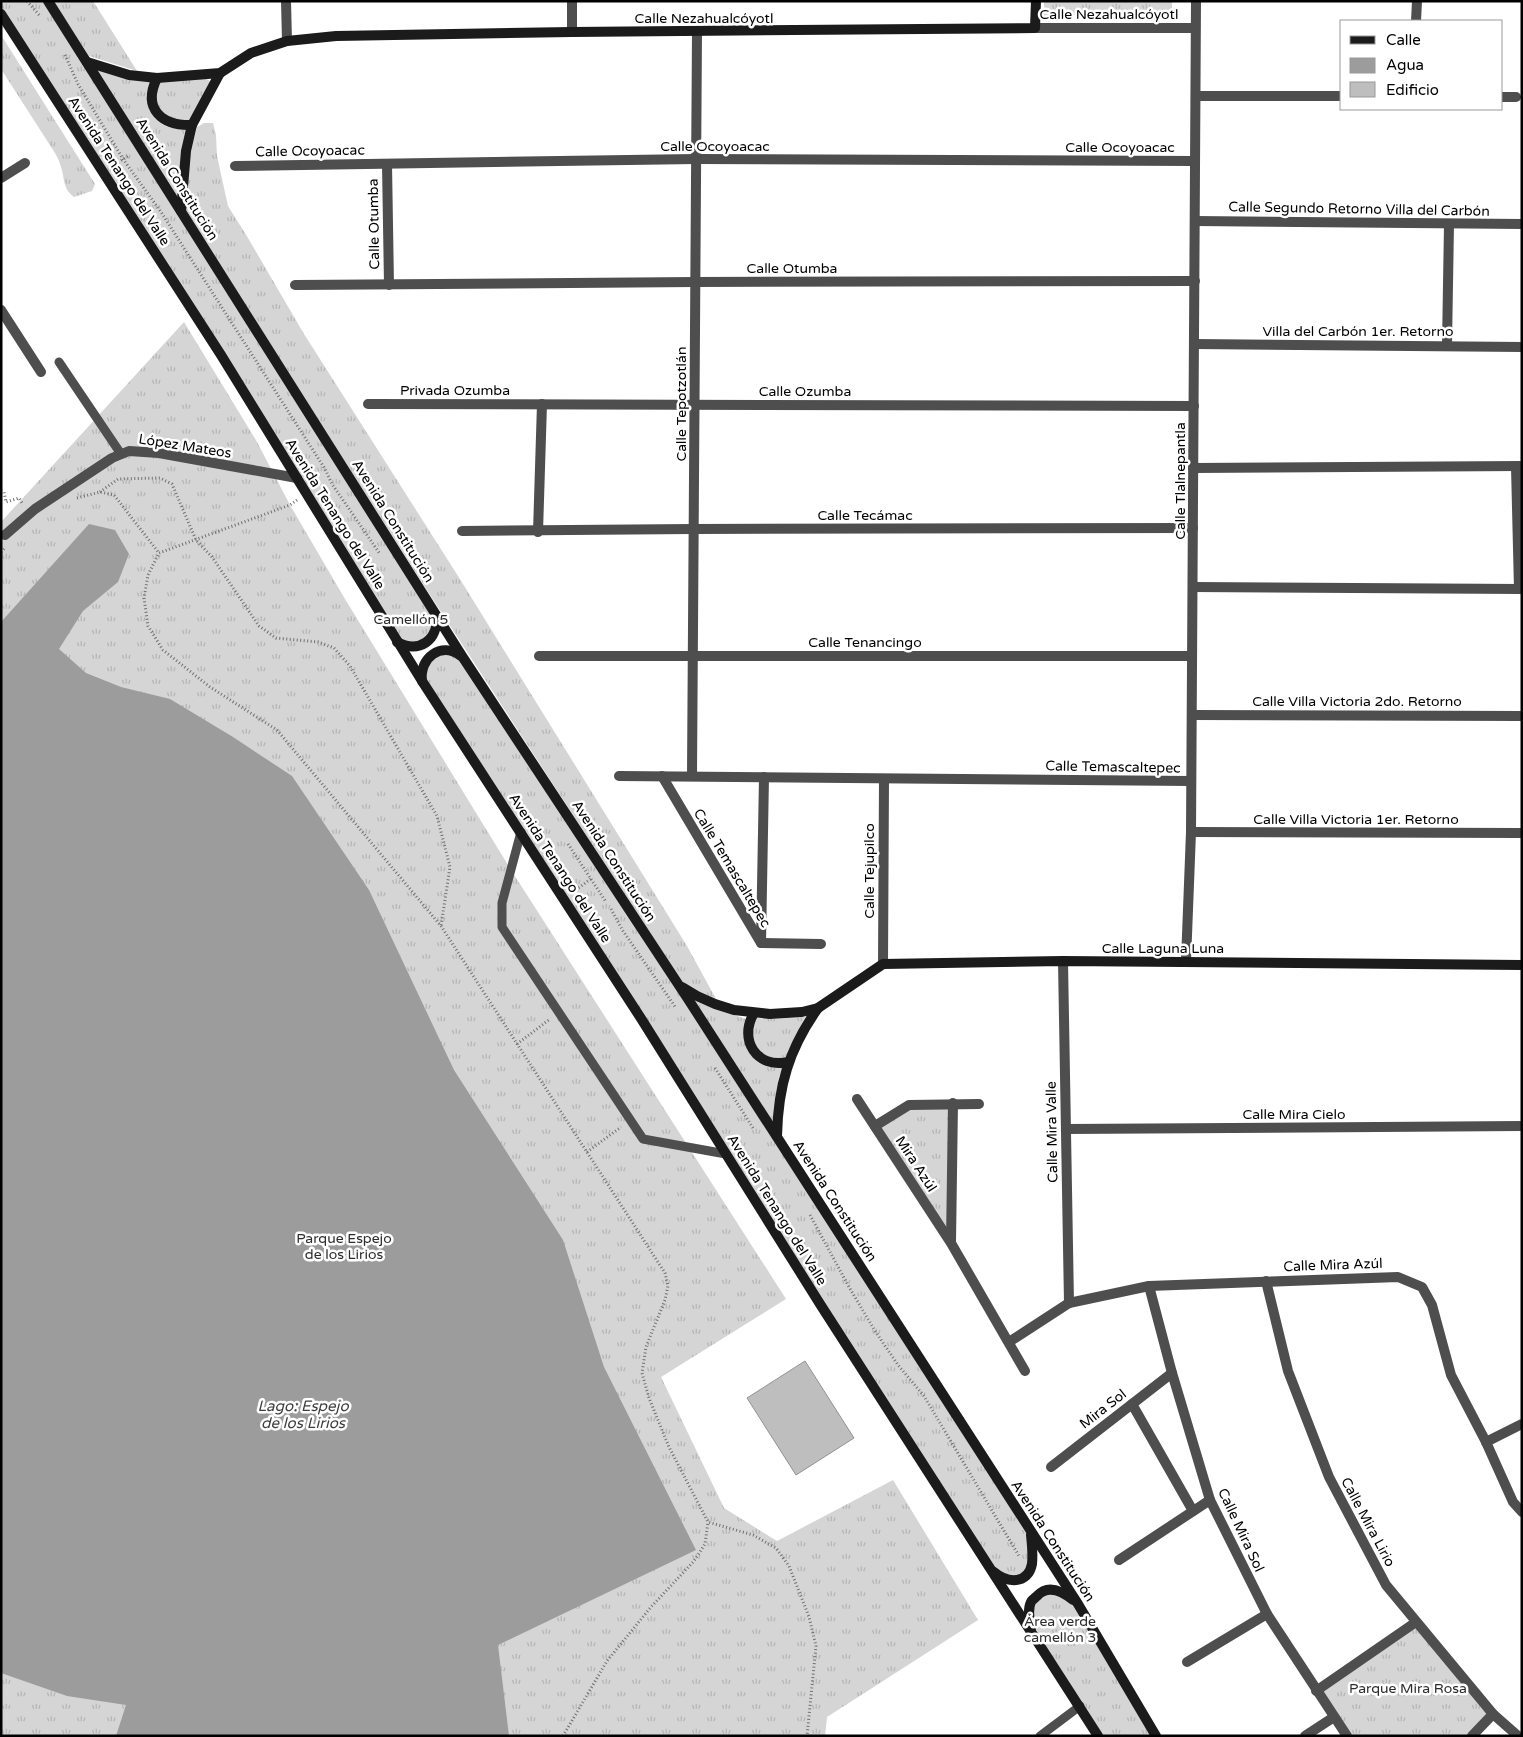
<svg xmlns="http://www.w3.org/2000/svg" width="1523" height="1737" font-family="'Varela Round',sans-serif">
<defs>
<pattern id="grass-tufts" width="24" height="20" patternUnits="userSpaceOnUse" patternTransform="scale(1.25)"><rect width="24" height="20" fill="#d5d5d5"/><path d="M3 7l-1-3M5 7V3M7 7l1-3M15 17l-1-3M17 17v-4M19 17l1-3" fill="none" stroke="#b5b5b5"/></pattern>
</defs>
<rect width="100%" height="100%" fill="#fff"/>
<g fill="url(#grass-tufts)">
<path d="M1,1H46L435,615L426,641L403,643L1,12Z"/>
<path d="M53,1H93L137,71L89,56Z"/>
<path d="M1044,1H1172V12L1044,16Z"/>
<path d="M1,35L95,184L92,191L74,197C62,188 65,177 60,164C59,160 57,157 55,153L1,69Z"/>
<path d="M97,69C115,77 131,79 151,81C151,89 148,102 150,109C156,125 172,131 187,128L177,197Z"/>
<path d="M203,77L210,81L209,86L189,121L168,119L155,103L159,81Z"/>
<path d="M204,123H213L216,135L217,156L228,206L248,238L304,334L458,576L687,946L716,999L697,992L683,982L649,932L419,578L185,210L190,155L197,127Z"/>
<path d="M184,322L257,442L290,505L345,599L511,870L786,1299L661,1377L724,1508L777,1541L893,1480L978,1620L827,1717L825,1736H1V522Z"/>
<path d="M440,652L461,657L1029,1534L1030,1565L1018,1578L998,1573L423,680L424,668Z"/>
<path d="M693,998L703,1004L746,1019L745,1028L759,1062L773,1068L783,1067L779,1077L773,1123Z"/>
<path d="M805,1017L786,1057C772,1061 755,1053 752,1037C751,1030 754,1024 757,1018L774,1019Z"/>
<path d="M909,1108L950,1109L947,1231L879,1127Z"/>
<path d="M1054,1592L1076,1607L1154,1736H1101L1031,1631L1033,1611L1037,1600Z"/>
<path d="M1418,1625L1493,1717L1475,1736H1347L1316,1691Z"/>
</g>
<path fill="#9c9c9c" d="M89,524L115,530L129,554L118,582L83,611L59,649L86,673L121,687L170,699L233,737L292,776L369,890L454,1070L563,1240L604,1367L696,1550L498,1645L509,1736H116L126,1705L67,1696L1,1673V622Z"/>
<path fill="#bebebe" stroke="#929292" d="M805,1361L854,1438L796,1475L747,1398Z"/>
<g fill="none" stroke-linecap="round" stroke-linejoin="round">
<g stroke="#707070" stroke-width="3" stroke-dasharray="1 2.5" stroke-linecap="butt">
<path d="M27,1L40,16"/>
<path d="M65,55L78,84L123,159L161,212L325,469L332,484L380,554"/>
<path d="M112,166L130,155"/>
<path d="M1,491L4,492L6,502L19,498L22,503"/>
<path d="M100,492L118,479L160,478L172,484L196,540L212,557L259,626L276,638L318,642L334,648L350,666L437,816L450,867L441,926"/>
<path d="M77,498L100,492L114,495L159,553"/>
<path d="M297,500L290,505L159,553L148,575L144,598L148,626L163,650L210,687L277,730L441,926L665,1273L668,1286L665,1300L646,1347L642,1373L649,1398L669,1447L708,1522L753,1535L776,1548L789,1566L809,1617L816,1646L807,1736"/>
<path d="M1,552L6,547"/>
<path d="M568,844L606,902"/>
<path d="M573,892L592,878"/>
<path d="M611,909L623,931L676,1008"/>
<path d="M517,1044L550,1019"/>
<path d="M715,1068L753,1128"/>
<path d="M587,1152L621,1127"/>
<path d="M810,1215L849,1287L875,1331L898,1365L924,1396L1019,1556"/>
<path d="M563,1736L607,1661L651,1607L694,1561L705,1544L708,1522"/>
</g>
<g stroke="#4e4e4e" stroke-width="9">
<path d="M59,362L121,454"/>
<path d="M521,832L502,903V927L643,1139L726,1154"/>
<path d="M1040,1736L1080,1706"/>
</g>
<g stroke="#4e4e4e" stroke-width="10">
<path d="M286,1L287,41"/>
<path d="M572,1V32"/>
<path d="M1416,21L1417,1"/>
<path d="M1035,28H1195"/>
<path d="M1196,96H1342"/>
<path d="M1502,97H1516"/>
<path d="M387,164L389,285"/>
<path d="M235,166L696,159L1194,161"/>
<path d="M1,178L25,163"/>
<path d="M1195,221L1522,224"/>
<path d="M295,285L695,282L1195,281"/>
<path d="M1,310L41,372"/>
<path d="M1194,344L1522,347"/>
<path d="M1447,345L1449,224"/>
<path d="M368,404L1194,406"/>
<path d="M1516,467L1519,589"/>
<path d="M1193,468L1522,466"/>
<path d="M462,531L693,529L1193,528"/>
<path d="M538,532L542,404"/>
<path d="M5,535L35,509L112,458L129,451L159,453L297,478"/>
<path d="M1193,587L1522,589"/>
<path d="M539,656H1192"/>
<path d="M1192,715L1522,716"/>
<path d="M619,776L1191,781"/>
<path d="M662,776L761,943"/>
<path d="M692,776L697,32"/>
<path d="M1191,832L1522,833"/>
<path d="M761,942L764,777"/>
<path d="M761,943L821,944"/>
<path d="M1063,961L1069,1303"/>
<path d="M1186,961L1191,832L1196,1"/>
<path d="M883,964L884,779"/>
<path d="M857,1099L951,1243L1025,1371"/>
<path d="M875,1126L909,1105L979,1104"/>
<path d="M1066,1129L1522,1126"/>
<path d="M951,1242L953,1103"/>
<path d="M1266,1281L1288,1371L1329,1477L1386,1585L1493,1714L1518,1736"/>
<path d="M1149,1286L1172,1373L1210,1500L1267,1614L1347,1736"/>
<path d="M1009,1342L1069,1303L1149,1286L1398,1277L1422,1287L1432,1305L1451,1375L1486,1442L1513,1502L1522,1512"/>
<path d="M1132,1404L1193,1511"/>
<path d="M1486,1442L1522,1424"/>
<path d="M1051,1467L1172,1373"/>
<path d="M1119,1560L1210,1500"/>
<path d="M1187,1662L1267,1614"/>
<path d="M1316,1691L1416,1622"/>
<path d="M1305,1736L1334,1717"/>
<path d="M1472,1736L1493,1714"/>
</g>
<g stroke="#1b1b1b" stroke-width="10">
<path d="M48,1L462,656L688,999L1078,1604L1156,1736"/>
<path d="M1,14L221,355L422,681L642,1020L820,1304L1098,1736"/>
<path d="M87,62L129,75L157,78L220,73L251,53L287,41L336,36L572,32L1035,28L1036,1"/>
<path d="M157,78C142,109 162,126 192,125"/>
<path d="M181,211L186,151L192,125L220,73"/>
<path d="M397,642C419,654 439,640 436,616"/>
<path d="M422,681C419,658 441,641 461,656"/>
<path d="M682,987L697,996L715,1004L734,1010L770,1014L802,1012L818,1008L883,964L1063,961L1522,965"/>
<path d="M754,1013C738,1040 757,1069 788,1062"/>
<path d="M777,1136C778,1086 789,1049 818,1008"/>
<path d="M994,1572C1007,1583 1028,1585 1032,1564C1033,1554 1032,1544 1031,1535"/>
<path d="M1031,1630C1030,1621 1027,1610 1031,1602C1032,1600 1036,1597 1037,1596C1048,1584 1062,1591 1073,1600"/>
</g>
</g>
<g text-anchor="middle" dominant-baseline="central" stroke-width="5" stroke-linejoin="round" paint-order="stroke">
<g font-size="14" fill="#000" stroke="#fff">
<text x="1109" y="14">Calle Nezahualcóyotl</text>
<text x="704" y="18">Calle Nezahualcóyotl</text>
<text x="715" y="146">Calle Ocoyoacac</text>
<text x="1120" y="147">Calle Ocoyoacac</text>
<text transform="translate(310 151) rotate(-1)">Calle Ocoyoacac</text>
<text transform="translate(119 171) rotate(57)">Avenida Tenango del Valle</text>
<text transform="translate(177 179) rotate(58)">Avenida Constitución</text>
<text transform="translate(1359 209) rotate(1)">Calle Segundo Retorno Villa del Carbón</text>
<text transform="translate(374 224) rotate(-91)">Calle Otumba</text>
<text x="792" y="268">Calle Otumba</text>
<text x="1358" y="331">Villa del Carbón 1er. Retorno</text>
<text x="455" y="390">Privada Ozumba</text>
<text x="805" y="391">Calle Ozumba</text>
<text transform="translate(681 404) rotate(-90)">Calle Tepotzotlán</text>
<text transform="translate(185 446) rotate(9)">López Mateos</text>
<text transform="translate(1180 481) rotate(-90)">Calle Tlalnepantla</text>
<text transform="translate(335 514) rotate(58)">Avenida Tenango del Valle</text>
<text x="865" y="515">Calle Tecámac</text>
<text transform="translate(393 521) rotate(58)">Avenida Constitución</text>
<text x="865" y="642">Calle Tenancingo</text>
<text x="1357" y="701">Calle Villa Victoria 2do. Retorno</text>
<text transform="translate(1113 767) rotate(1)">Calle Temascaltepec</text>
<text x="1356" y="819">Calle Villa Victoria 1er. Retorno</text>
<text transform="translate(614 861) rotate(57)">Avenida Constitución</text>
<text transform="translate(560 868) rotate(57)">Avenida Tenango del Valle</text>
<text transform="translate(732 868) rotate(59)">Calle Temascaltepec</text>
<text transform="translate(869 871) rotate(-90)">Calle Tejupilco</text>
<text x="1163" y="948">Calle Laguna Luna</text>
<text x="1294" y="1114">Calle Mira Cielo</text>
<text transform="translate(1052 1132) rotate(-91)">Calle Mira Valle</text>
<text transform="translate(916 1164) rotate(57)">Mira Azúl</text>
<text transform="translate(835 1201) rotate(57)">Avenida Constitución</text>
<text transform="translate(777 1210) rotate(58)">Avenida Tenango del Valle</text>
<text transform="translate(1333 1265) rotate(-2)">Calle Mira Azúl</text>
<text transform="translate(1103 1409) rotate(-38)">Mira Sol</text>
<text transform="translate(1368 1522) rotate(62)">Calle Mira Lirio</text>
<text transform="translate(1241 1530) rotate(65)">Calle Mira Sol</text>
<text transform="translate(1053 1541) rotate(57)">Avenida Constitución</text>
</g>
<g font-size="14" fill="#2c2c2c" stroke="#fff">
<text x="411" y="619">Camellón 5</text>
<text x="344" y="1238">Parque Espejo<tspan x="344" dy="16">de los Lirios</tspan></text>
<text x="1060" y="1621">Área verde<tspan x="1060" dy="16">camellón 3</tspan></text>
<text x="1408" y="1688">Parque Mira Rosa</text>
</g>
<g font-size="15" font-style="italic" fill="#3d3d3d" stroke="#fff">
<text x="303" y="1406">Lago: Espejo<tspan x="303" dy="17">de los Lirios</tspan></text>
</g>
</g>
<rect width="1523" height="1737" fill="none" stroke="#000000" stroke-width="5"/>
<rect x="1340" y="20" width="162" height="90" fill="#ffffff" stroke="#999999"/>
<rect x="1350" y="36" width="25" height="8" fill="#1b1b1b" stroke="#999999"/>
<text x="1386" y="45" font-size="15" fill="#000000">Calle</text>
<rect x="1350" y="58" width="25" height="15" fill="#9c9c9c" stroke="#999999"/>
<text x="1386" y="70" font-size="15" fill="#000000">Agua</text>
<rect x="1350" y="82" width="25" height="15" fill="#bebebe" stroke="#999999"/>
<text x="1386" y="95" font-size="15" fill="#000000">Edificio</text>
</svg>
